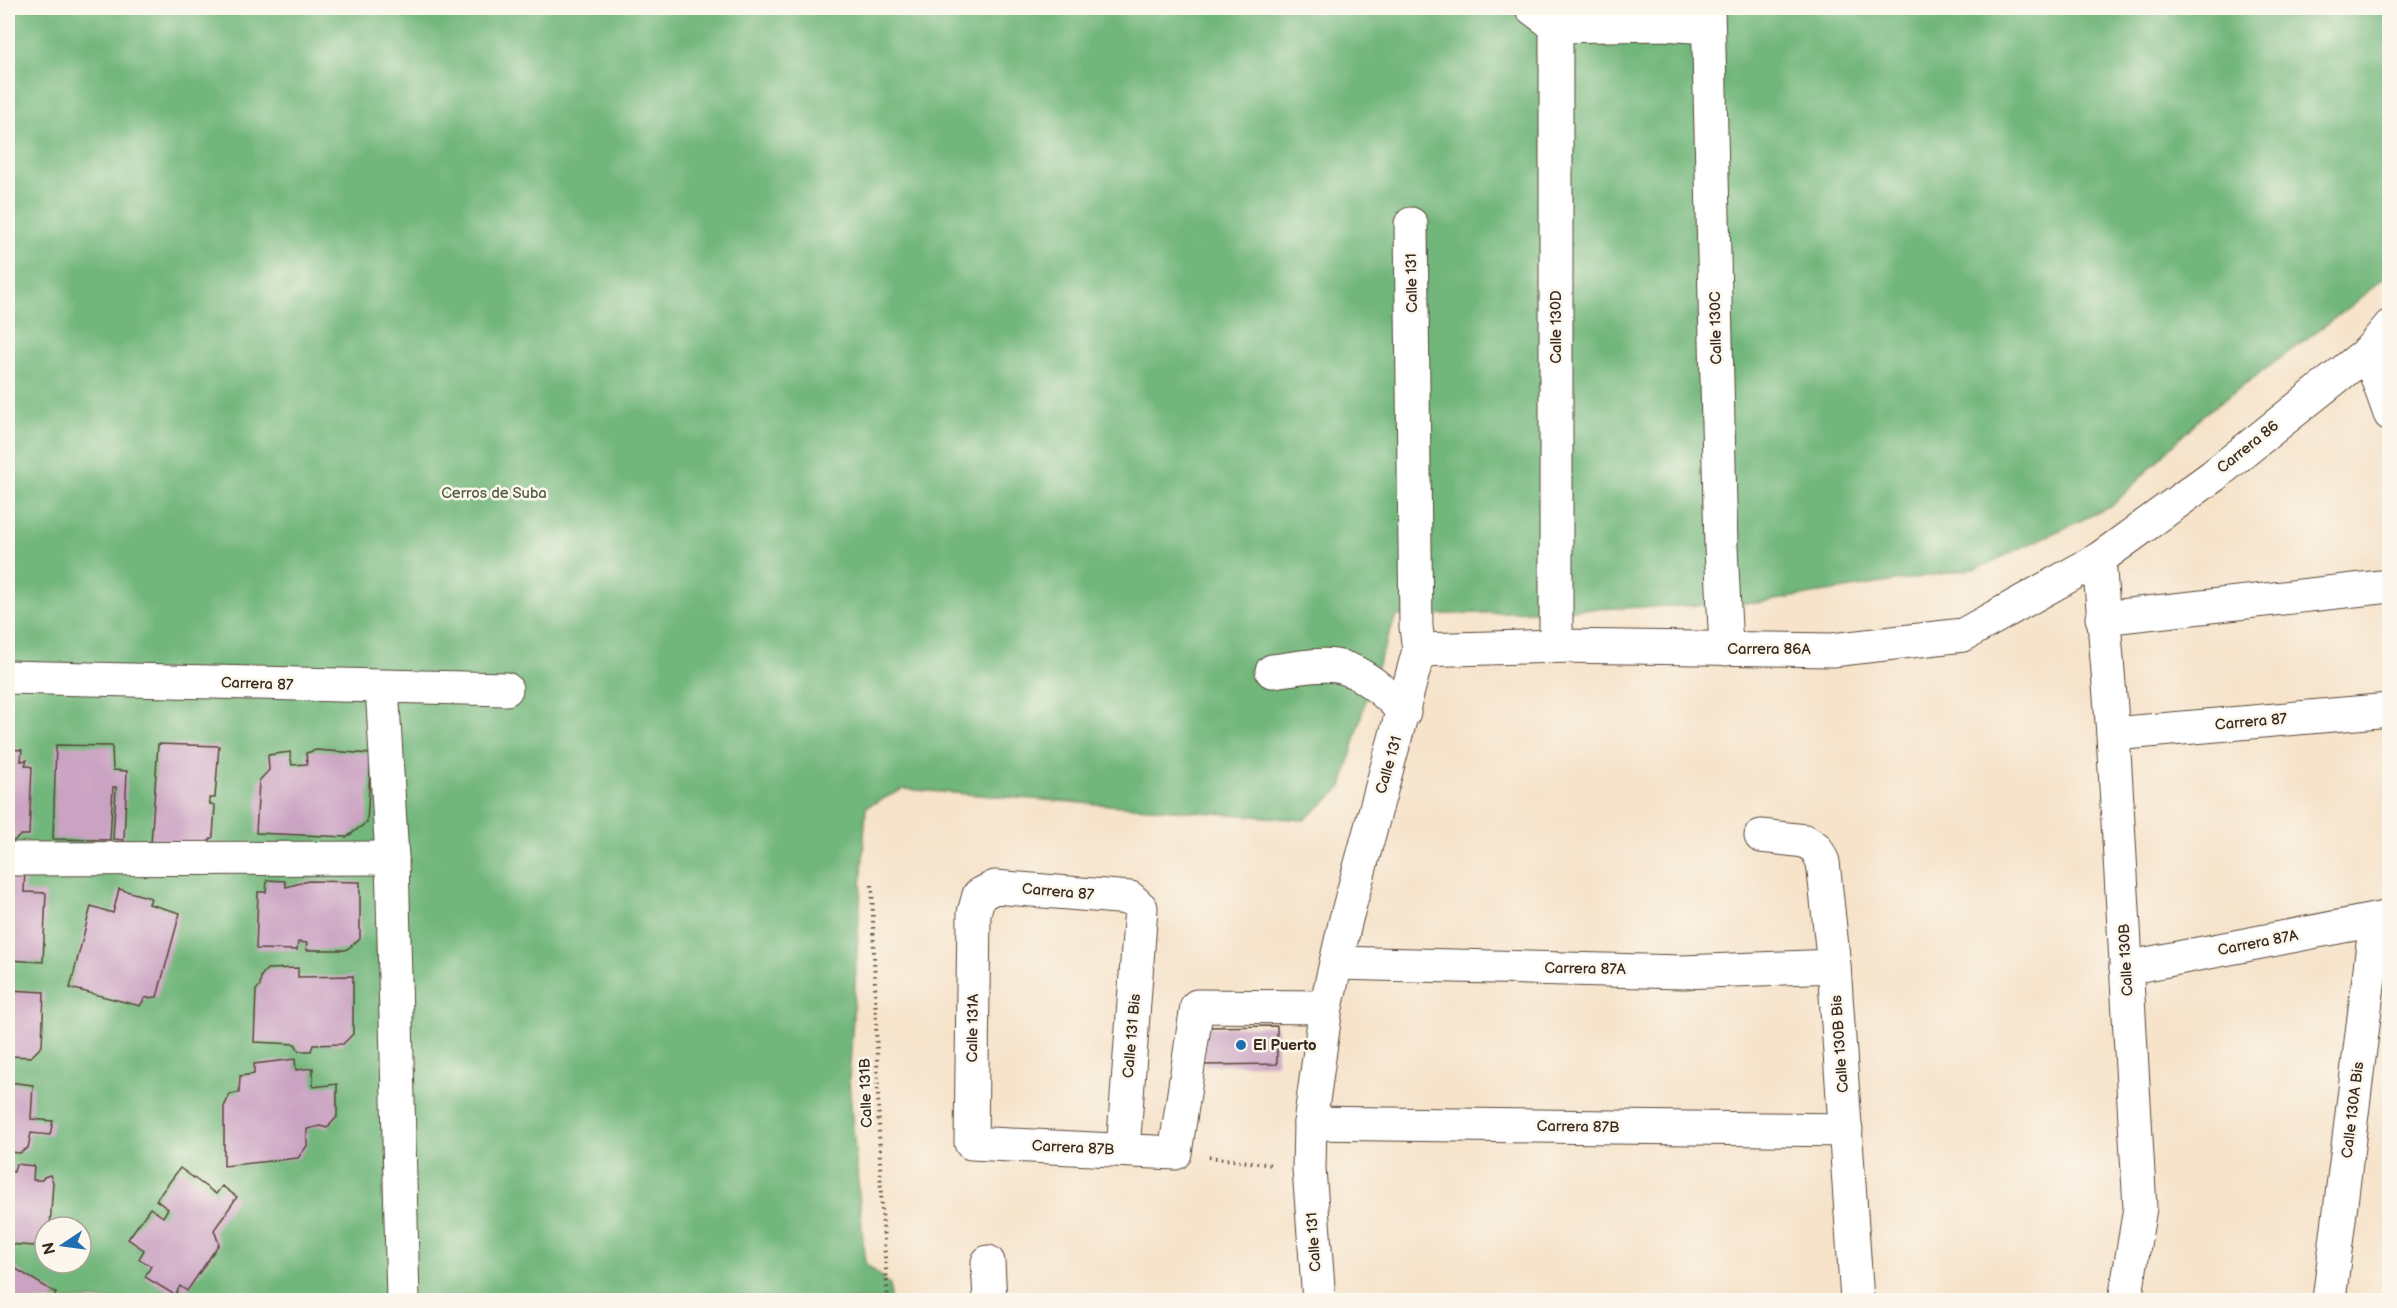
<svg xmlns="http://www.w3.org/2000/svg" width="2397" height="1308" font-family="'Balsamiq Sans',sans-serif">
<rect width="100%" height="100%" fill="#fbf7ec"/>
<filter id="ink" filterUnits="userSpaceOnUse"><feTurbulence type="fractalNoise" baseFrequency=".0167" numOctaves="2"/><feDisplacementMap in="SourceGraphic" scale="12" xChannelSelector="R" yChannelSelector="G"/><feConvolveMatrix kernelMatrix="1 2 1 2 8 2 1 2 1" color-interpolation-filters="sRGB"/></filter>
<filter id="wash" filterUnits="userSpaceOnUse"><feTurbulence type="fractalNoise" baseFrequency=".008" numOctaves="4" result="noise"/><feDisplacementMap in="SourceGraphic" scale="24" xChannelSelector="R" yChannelSelector="G"/><feGaussianBlur stdDeviation="1.35" result="paint"/><feColorMatrix in="noise" values="0 0 0 0 0 0 0 0 0 0 0 0 0 0 0 0 0 1.4 0 .05"/><feComposite in="paint" operator="in"/></filter>
<g filter="url(#wash)">
<rect width="100%" height="100%" fill="#f6e3ca"/>
<path fill="#71b67a" stroke="#56704c" stroke-width="1.5" fill-rule="evenodd" d="M8,8H2389V273L2355,303L2203,415L2112,506L1978,568L1756,603L1396,616L1368,691L1342,787L1304,820L903,789L866,807L849,1081L865,1263L890,1284V1300H8ZM45,1227H81V1263H45Z"/>
<g id="blocks">
<g fill="#caa2c2">
<path d="M158,744L219,746L215,798H209L210,804L215,805L213,837L202,847L151,844Z"/>
<path d="M56,745L112,746L113,770L127,771L124,840L113,839L116,787H113L110,840L53,839Z"/>
<path d="M8,749L22,750L21,761L27,760L25,765L32,767L29,835H21L12,842H8Z"/>
<path d="M316,750L371,754L367,822L347,837L256,833L259,781L269,770L268,755L290,752L292,765L307,764L306,753Z"/>
<path d="M8,870H25L24,892L46,893L43,962L8,960Z"/>
<path d="M267,880L285,881L286,887L308,881L360,882V939L346,950H306L307,943L298,942L297,950L256,949L258,892H266Z"/>
<path d="M119,889L151,898L149,904L180,913L157,997L145,998L140,1006L70,988L91,906L113,913Z"/>
<path d="M298,968V977L353,976V1034L343,1044L313,1045L311,1051H299L295,1044L254,1042L256,990L260,986L261,976L267,969Z"/>
<path d="M8,982H10V990L44,992L42,1046L31,1057L8,1056Z"/>
<path d="M1277,1026V1064L1205,1065L1204,1027Z"/>
<path d="M295,1059L296,1070L313,1068V1087L337,1084V1117L327,1128L320,1126L307,1129V1146L298,1158L224,1166V1107L230,1094L239,1093L240,1076L254,1074V1064Z"/>
<path d="M8,1082L33,1085L31,1119L53,1121L50,1135L31,1133L28,1148L20,1153L8,1152Z"/>
<path d="M16,1164L34,1166L33,1180H42L44,1177L50,1175L53,1182L50,1227H45L42,1231V1239L34,1246L8,1244V1171L14,1172Z"/>
<path d="M180,1168L216,1194L222,1186L237,1197L214,1230L219,1244L187,1291L180,1286L175,1295L145,1277L151,1266L139,1259L144,1250L128,1239L150,1208L163,1217L168,1209L156,1200Z"/>
<path d="M8,1264L56,1293L53,1300H8Z"/>
</g>
</g>
</g>
<g filter="url(#ink)">
<use href="#blocks" fill-opacity="0" stroke="#574638" stroke-width="1.5"/>
<g fill="none" stroke-linecap="round" stroke-linejoin="round">
<g stroke="#574638" stroke-width="35">
<g id="minor">
<path d="M1532,8L1556,26L1663,24L1708,27"/>
<path d="M1708,8L1721,547L1726,649"/>
<path d="M2368,352L2390,414"/>
<path d="M2099,559L2113,734L2140,1208L2125,1300"/>
<path d="M2102,618L2390,586"/>
<path d="M1556,646V8"/>
<path d="M1419,650L1556,646L1832,650L1963,635L2099,559L2213,476L2368,352L2390,326"/>
<path d="M1272,671C1292,669 1316,663 1336,666C1360,669 1389,695 1404,712"/>
<path d="M8,677L506,689"/>
<path d="M382,687L392,858L403,1300"/>
<path d="M2113,734L2390,710"/>
<path d="M1761,836L1805,841L1816,848L1823,862L1834,966L1857,1300"/>
<path d="M8,859L392,858"/>
<path d="M1336,963L1683,972L1834,966"/>
<path d="M2126,968L2390,917"/>
<path d="M1310,1123L1846,1130"/>
<path d="M1123,1150L1141,908L1130,898L995,887L979,895L974,913L971,1143L1175,1153L1197,1006L1326,1007"/>
<path d="M988,1262L990,1300"/>
<path d="M1319,1300L1309,1169L1310,1123L1326,1007L1346,919L1419,650L1416,627L1411,224"/>
<path d="M2329,1300L2376,920"/>
</g>
</g>
<g stroke="#574638" stroke-width="4" stroke-dasharray="1.5 4.5" stroke-linecap="butt">
<path d="M872,885L881,1196L888,1300"/>
<path d="M1209,1157L1273,1165"/>
</g>
<use href="#minor" stroke="#fff" stroke-width="33"/>
</g>
</g>
<circle fill="#1f6fb2" stroke="#fbf7ec" stroke-width="2" cx="1241" cy="1045" r="6"/>
<g text-anchor="middle" dominant-baseline="central" stroke-width="5" stroke-linejoin="round" paint-order="stroke">
<g font-size="15" fill="#3b2a1e" stroke="#fbf7ec">
<text transform="translate(1412 283) rotate(-91)">Calle 131</text>
<text transform="translate(1556 327) rotate(-90)">Calle 130D</text>
<text transform="translate(1716 328) rotate(-91)">Calle 130C</text>
<text transform="translate(2248 447) rotate(-39)">Carrera 86</text>
<text x="1769" y="649">Carrera 86A</text>
<text transform="translate(257 684) rotate(2)">Carrera 87</text>
<text transform="translate(2251 722) rotate(-5)">Carrera 87</text>
<text transform="translate(1389 765) rotate(-74)">Calle 131</text>
<text transform="translate(1058 892) rotate(5)">Carrera 87</text>
<text transform="translate(2258 943) rotate(-11)">Carrera 87A</text>
<text transform="translate(2126 960) rotate(-93)">Calle 130B</text>
<text transform="translate(1585 969) rotate(1)">Carrera 87A</text>
<text transform="translate(973 1028) rotate(-89)">Calle 131A</text>
<text transform="translate(1132 1036) rotate(-85)">Calle 131 Bis</text>
<text transform="translate(1840 1044) rotate(-94)">Calle 130B Bis</text>
<text transform="translate(866 1093) rotate(-92)">Calle 131B</text>
<text transform="translate(2353 1110) rotate(-83)">Calle 130A Bis</text>
<text transform="translate(1578 1127) rotate(1)">Carrera 87B</text>
<text transform="translate(1073 1148) rotate(3)">Carrera 87B</text>
<text transform="translate(1314 1242) rotate(-94)">Calle 131</text>
</g>
<g font-size="15" fill="#535d40" stroke="#fbf7ec">
<text x="494" y="493">Cerros de Suba</text>
</g>
<g font-size="15" font-weight="bold" fill="#3b2a1e" stroke="#fbf7ec" text-anchor="start">
<text x="1253" y="1045">El Puerto</text>
</g>
</g>
<rect width="2397" height="1308" fill="none" stroke="#fbf7ec" stroke-width="30"/>
<g transform="translate(63 1245) rotate(257)"><circle r="28" fill="#fbf7ec" stroke="#aea59a" stroke-width="1.5"/>
<path d="M0-4.5L10 22L0 15L-10 22Z" fill="#1f6fb2"/>
<text y="-9" font-size="16" font-weight="bold" text-anchor="middle" fill="#3b2a1e">N</text>
</g>
</svg>
